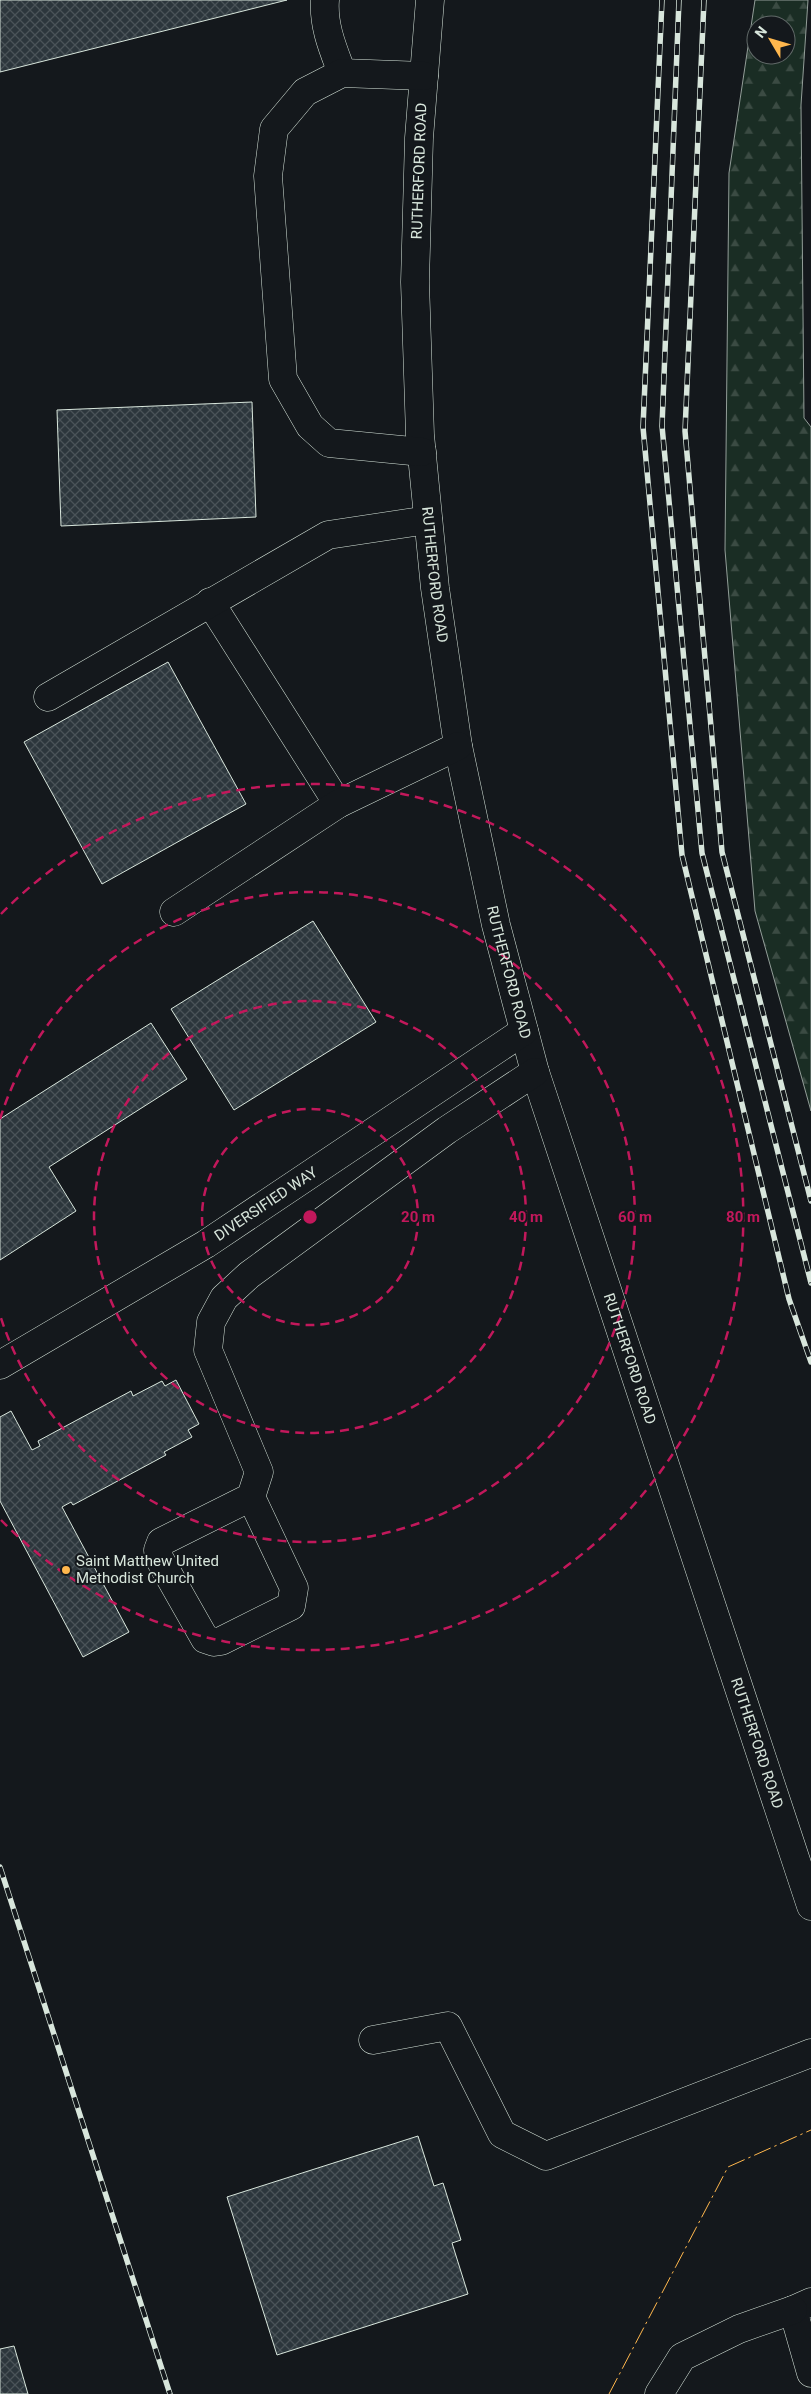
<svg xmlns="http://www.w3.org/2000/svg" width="811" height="2394" font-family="Roboto,sans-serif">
<defs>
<pattern id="forest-firs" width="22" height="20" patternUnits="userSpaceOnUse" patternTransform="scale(1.25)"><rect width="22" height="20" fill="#1a2d24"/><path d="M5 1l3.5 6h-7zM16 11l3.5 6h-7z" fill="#3b4b43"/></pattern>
<pattern id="building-cross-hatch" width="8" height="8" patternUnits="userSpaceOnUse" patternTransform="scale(1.25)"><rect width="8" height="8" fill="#2c363c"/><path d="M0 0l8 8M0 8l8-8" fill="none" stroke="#4a5358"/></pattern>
</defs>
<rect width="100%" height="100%" fill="#14181c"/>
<path fill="url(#forest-firs)" stroke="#939e99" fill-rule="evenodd" d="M755,0H808L801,105L804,418L811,427V1111L755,911L725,550L729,173ZM756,25H786V55H756Z"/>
<g fill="url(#building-cross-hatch)" stroke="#d8e6dc">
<path d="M0,0H287L0,72Z"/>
<path d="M252,402L256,517L61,526L57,410Z"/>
<path d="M168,662L246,804L102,884L24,742Z"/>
<path d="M313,921L376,1022L234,1110L171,1009Z"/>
<path d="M151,1023L187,1079L49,1167L76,1211L0,1260V1119Z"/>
<path d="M176,1380L199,1424L188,1430L192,1437L164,1452L166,1455L73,1505L71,1502L62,1507L129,1632L83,1657L0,1501V1417L11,1411L32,1450L40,1446L38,1441L131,1391L133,1396L162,1381L165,1386Z"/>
<path d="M418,2136L434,2186L443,2183L461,2240L452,2243L468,2294L277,2355L227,2197Z"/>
<path d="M14,2346L28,2394H0V2349Z"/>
</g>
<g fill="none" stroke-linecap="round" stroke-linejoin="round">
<g stroke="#d8e6dc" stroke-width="29">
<g id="minor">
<path d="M325,0C323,26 333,49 342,73"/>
<path id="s1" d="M430,0L419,138L415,282L420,435L435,588L458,746L496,925L535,1072L811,1906"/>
<path d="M422,452L329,443L310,426L283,379L268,176L274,129L305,92L342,73L424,76"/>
<path d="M210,602L338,804"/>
<path d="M48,697L328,535L428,520"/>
<path d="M174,912L338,804L458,746"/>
<path id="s2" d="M0,1365L206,1244L524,1031"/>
<path d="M251,1497L161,1542L158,1550L159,1558L205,1639L214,1642L221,1641L291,1606L294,1588L251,1497L259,1472L208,1350L211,1322L224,1298L249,1275L447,1130L535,1072"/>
<path d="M373,2040L448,2026L502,2134L546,2156L811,2053"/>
<path d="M811,2302L793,2310L811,2373"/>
<path d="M659,2394L682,2357L739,2329L793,2310"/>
</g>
</g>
<use href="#minor" stroke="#14181c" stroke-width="28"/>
<g stroke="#d8e6dc" stroke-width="5.5">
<g id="rail">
<path d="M662,0L643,427L682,855L789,1299L811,1362"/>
<path d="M679,0L662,426L702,853L811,1283"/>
<path d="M704,0L685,431L722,852L811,1201"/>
<path d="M0,1867L170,2394"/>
</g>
</g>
<use href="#rail" stroke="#14181c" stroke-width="4" stroke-dasharray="11" stroke-linecap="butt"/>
<path stroke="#ffb74d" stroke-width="1" stroke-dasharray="18 4 2.5 4" stroke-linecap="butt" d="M609,2394L728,2167L811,2130"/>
</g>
<g fill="none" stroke="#c2185b" stroke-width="2.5" stroke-dasharray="9 6">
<circle cx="310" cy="1217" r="108"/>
<circle cx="310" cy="1217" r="216"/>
<path d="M0 1119A325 325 0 1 1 0 1315"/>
<path d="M1 914A433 433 0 1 1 1 1520"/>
</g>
<circle fill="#ffb74d" stroke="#14181c" stroke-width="2" cx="66" cy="1570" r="5"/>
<g text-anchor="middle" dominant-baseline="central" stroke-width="4" stroke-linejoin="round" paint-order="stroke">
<g font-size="15" fill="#d8e6dc" stroke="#14181c">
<text transform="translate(419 171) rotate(-88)">RUTHERFORD ROAD</text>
<text stroke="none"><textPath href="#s1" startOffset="576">RUTHERFORD ROAD</textPath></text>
<text stroke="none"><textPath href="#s1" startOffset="981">RUTHERFORD ROAD</textPath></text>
<text stroke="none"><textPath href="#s2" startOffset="311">DIVERSIFIED WAY</textPath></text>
<text stroke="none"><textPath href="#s1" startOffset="1386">RUTHERFORD ROAD</textPath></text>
<text stroke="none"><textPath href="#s1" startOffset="1791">RUTHERFORD ROAD</textPath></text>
</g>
<g font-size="15" fill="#d8e6dc" stroke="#14181c" text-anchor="start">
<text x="76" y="1561">Saint Matthew United<tspan x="76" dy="17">Methodist Church</tspan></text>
</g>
</g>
<circle cx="310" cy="1217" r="8" fill="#c2185b" stroke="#14181c" stroke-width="2.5"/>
<g font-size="15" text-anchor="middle" font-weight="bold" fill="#c2185b" stroke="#14181c" stroke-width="4" stroke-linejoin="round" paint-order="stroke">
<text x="418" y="1222">20 m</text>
<text x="526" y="1222">40 m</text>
<text x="635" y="1222">60 m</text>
<text x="743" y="1222">80 m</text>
</g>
<g transform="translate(771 40) rotate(308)"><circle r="24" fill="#14181c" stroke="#626a69"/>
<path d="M0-4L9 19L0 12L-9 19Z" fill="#ffb74d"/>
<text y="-8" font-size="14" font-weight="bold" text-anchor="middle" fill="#d8e6dc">N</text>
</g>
</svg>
